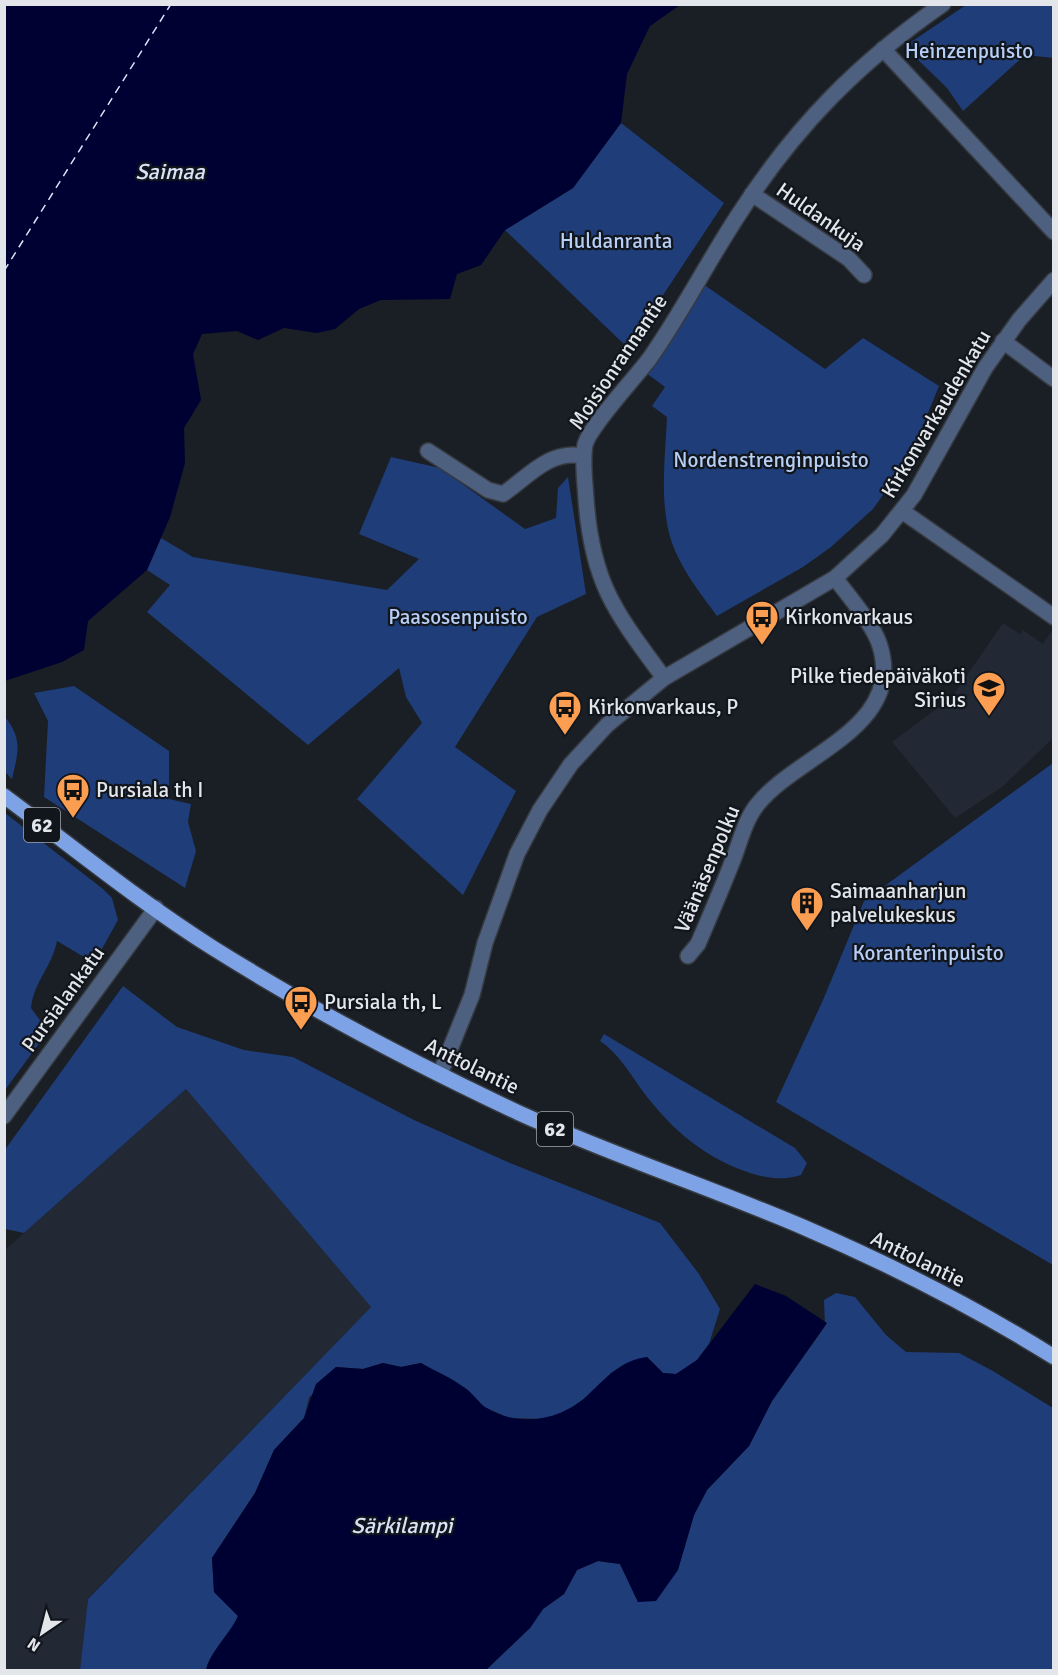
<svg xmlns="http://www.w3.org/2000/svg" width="1058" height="1675" font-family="Signika,sans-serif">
<rect width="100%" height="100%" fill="#1a1e25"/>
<g fill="#222935">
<path d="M1003,623L1020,634L1023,630L1043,644L1051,632L1053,634V738L1002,787L955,818L892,742L952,697Z"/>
<path d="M186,1089L371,1307L88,1598L80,1670H5L4,1251Z"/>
</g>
<g fill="#1f3d78">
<path d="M966,5H1053L1054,58L1025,55L963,111L947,88L913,55L911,42Z"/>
<path d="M621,123L724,203L628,348L505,230L573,188Z"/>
<path d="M703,284L825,369L863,338L939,386L911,455L873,509L831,547L803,567L717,616C703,597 688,578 678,557C657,516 665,462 667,417L652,406L665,387L646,373Z"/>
<path d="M391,457L440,468L525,529L556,518L558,488L568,477L586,594L537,617L455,747L516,791L463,895L357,799L422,723L406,697L399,668L308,745L147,612L170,585L147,570L161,538L193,557L387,590L419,559L359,534Z"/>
<path d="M74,686L169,751V799L191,804L188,822L196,851L185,888L44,797L48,721L34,693Z"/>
<path d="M5,717C23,739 18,753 12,779L5,772Z"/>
<path d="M1053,763V1265L776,1102L823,1000L864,901Z"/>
<path d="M5,813L103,889L112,898L118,920L94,963L57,941C52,967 34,981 31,1008L48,1031L5,1090Z"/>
<path d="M123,986L177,1027L244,1050L293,1057L414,1120L510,1163L660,1223L699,1274L720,1309L709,1344L697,1360L676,1374L663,1373L647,1357L612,1372L578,1405L548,1419L509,1418L484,1407L465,1388L421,1363L401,1367L383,1363L363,1369L336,1367L309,1398L304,1418L274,1450L255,1493L212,1558L214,1592L238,1616C229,1636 211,1650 206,1670H80L88,1599L371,1307L186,1089L24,1233L5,1229L4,1151Z"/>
<path d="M604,1034L795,1148L807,1163L801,1175C780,1182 759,1177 739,1169C697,1152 668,1125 641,1089C629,1072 618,1053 600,1041Z"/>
<path d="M836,1293L855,1297L886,1335L906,1352L959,1353L993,1371L1053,1408V1670H486L530,1628L543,1609L564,1594L577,1570L598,1561L620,1564L638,1602L678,1569L694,1515L707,1490L749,1446L772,1401L825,1326L824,1300Z"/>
</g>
<g fill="#000133">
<path d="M4,5H680L650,26L627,74L621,123L573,188L505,230L481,265L457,274L450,299L381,300L359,309L335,329L317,333L284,328L258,340L237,331L202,334L193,354L201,400L184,428L185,463L170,517L147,570L88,621L84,650L62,662L5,681Z"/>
<path d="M755,1284L786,1296L827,1323L772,1401L749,1446L707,1490L694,1515L678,1570L656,1601L638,1602L620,1564L598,1561L577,1570L564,1594L543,1609L530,1628L486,1670H206C211,1650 229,1636 238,1616L214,1592L212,1558L255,1493L274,1450L304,1418L316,1384L336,1367L363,1369L383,1363L401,1367L421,1363C435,1371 452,1378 465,1388C473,1393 478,1402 485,1407C520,1429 563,1420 590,1393C608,1376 622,1360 647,1357L663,1373L676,1374L697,1360Z"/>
</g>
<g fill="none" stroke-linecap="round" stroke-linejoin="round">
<path stroke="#d8e3f8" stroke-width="1.5" stroke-dasharray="8 6" stroke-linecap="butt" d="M4,271L171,4"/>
<g stroke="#363a41" stroke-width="18">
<g id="minor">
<path d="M883,49L1054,232"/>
<path d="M752,194L849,259L864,275"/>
<path d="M1003,341L1054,379"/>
<path d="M428,451L488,490L503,494C528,477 550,449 583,456"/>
<path d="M902,511L1054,617"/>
<path d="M664,678C616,613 592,584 586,499C585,481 582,462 585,445C589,427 636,377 650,358C683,311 709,259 741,211C796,126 859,62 943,4"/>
<path d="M688,956L698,944C710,916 722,888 733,860C740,842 745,820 757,805C797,754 908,727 879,643C872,623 848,595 835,578"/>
</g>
</g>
<g stroke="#363a41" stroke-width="18">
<g id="tertiary">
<path d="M440,1074L472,995L485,943L517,854L540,810L571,764L607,725L664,678L835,578L882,535L914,495L985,368L1019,320L1054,280"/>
<path d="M4,1116L156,908"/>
</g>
</g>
<g stroke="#363a41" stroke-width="18">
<path id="primary" d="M4,796C73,847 140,902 213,948C310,1009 415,1064 519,1113C612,1155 709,1187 803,1227C889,1264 974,1307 1054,1357"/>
</g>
<use href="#minor" stroke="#4e6080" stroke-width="15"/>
<use href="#tertiary" stroke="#4e6080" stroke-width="15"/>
<use href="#primary" stroke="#7da2e5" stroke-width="15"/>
</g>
<defs>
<g id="bus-pin" transform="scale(1.725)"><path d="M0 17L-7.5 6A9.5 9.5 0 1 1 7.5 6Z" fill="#fb9e51" stroke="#11151c"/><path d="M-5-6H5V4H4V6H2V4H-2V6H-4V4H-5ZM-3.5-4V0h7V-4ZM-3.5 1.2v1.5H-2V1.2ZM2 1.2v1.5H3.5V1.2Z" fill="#111"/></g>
<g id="school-pin" transform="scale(1.725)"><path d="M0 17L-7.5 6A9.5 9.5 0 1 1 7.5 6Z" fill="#fb9e51" stroke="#11151c"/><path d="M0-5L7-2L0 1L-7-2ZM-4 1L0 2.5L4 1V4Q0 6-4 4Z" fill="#111"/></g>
<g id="building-pin" transform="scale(1.725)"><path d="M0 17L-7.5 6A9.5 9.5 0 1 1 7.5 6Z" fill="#fb9e51" stroke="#11151c"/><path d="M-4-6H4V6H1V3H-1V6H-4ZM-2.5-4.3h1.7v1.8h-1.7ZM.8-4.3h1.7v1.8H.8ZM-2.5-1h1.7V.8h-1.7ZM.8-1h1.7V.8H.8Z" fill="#111"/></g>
</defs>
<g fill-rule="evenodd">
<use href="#bus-pin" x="762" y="617"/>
<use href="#school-pin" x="989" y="688"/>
<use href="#bus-pin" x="565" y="707"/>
<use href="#bus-pin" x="73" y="790"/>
<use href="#building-pin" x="807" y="903"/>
<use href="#bus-pin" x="301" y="1002"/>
</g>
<g text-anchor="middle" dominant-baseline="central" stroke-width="4.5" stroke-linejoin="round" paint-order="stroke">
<g fill="#11151c" stroke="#a3a7ac" stroke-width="1.5">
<rect x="24" y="808" width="36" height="34" rx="4.5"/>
<rect x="537" y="1112" width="36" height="34" rx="4.5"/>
</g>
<g font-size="20" font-weight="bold" fill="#e2e5ea">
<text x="42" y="825">62</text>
<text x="555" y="1129">62</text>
</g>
<g font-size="21" fill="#b7cef6" stroke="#11151c">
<text x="969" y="51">Heinzenpuisto</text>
<text x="616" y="241">Huldanranta</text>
<text x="771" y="460">Nordenstrenginpuisto</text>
<text x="458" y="617">Paasosenpuisto</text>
<text x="928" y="953">Koranterinpuisto</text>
</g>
<g font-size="21" fill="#e2e5ea" stroke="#11151c">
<text transform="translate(821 217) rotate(35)">Huldankuja</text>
<text transform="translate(618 362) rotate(-56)">Moisionrannantie</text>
<text transform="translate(936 414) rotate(-59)">Kirkonvarkaudenkatu</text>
<text transform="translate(707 869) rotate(-67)">Väänäsenpolku</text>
<text transform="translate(63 999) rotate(-54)">Pursialankatu</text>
<text transform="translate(472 1066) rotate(26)">Anttolantie</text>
<text transform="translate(918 1259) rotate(26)">Anttolantie</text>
</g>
<g font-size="21" fill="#e2e5ea" stroke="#11151c" text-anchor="start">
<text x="785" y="617">Kirkonvarkaus</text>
<text x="966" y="676" text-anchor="end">Pilke tiedepäiväkoti<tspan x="966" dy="24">Sirius</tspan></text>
<text x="588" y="707">Kirkonvarkaus, P</text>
<text x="96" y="790">Pursiala th I</text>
<text x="830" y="891">Saimaanharjun<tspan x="830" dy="24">palvelukeskus</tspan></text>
<text x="324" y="1002">Pursiala th, L</text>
</g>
<g font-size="22" font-style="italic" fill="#d8e3f8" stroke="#11151c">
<text x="170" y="171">Saimaa</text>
<text x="402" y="1525">Särkilampi</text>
</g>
</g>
<rect width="1058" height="1675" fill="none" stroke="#e2e5ea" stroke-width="12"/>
<g transform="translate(42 1633) rotate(215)" stroke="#11151c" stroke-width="4.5" paint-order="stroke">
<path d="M0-4.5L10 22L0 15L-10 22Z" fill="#e2e5ea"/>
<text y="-9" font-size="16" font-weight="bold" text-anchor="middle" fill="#e2e5ea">N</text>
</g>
</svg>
